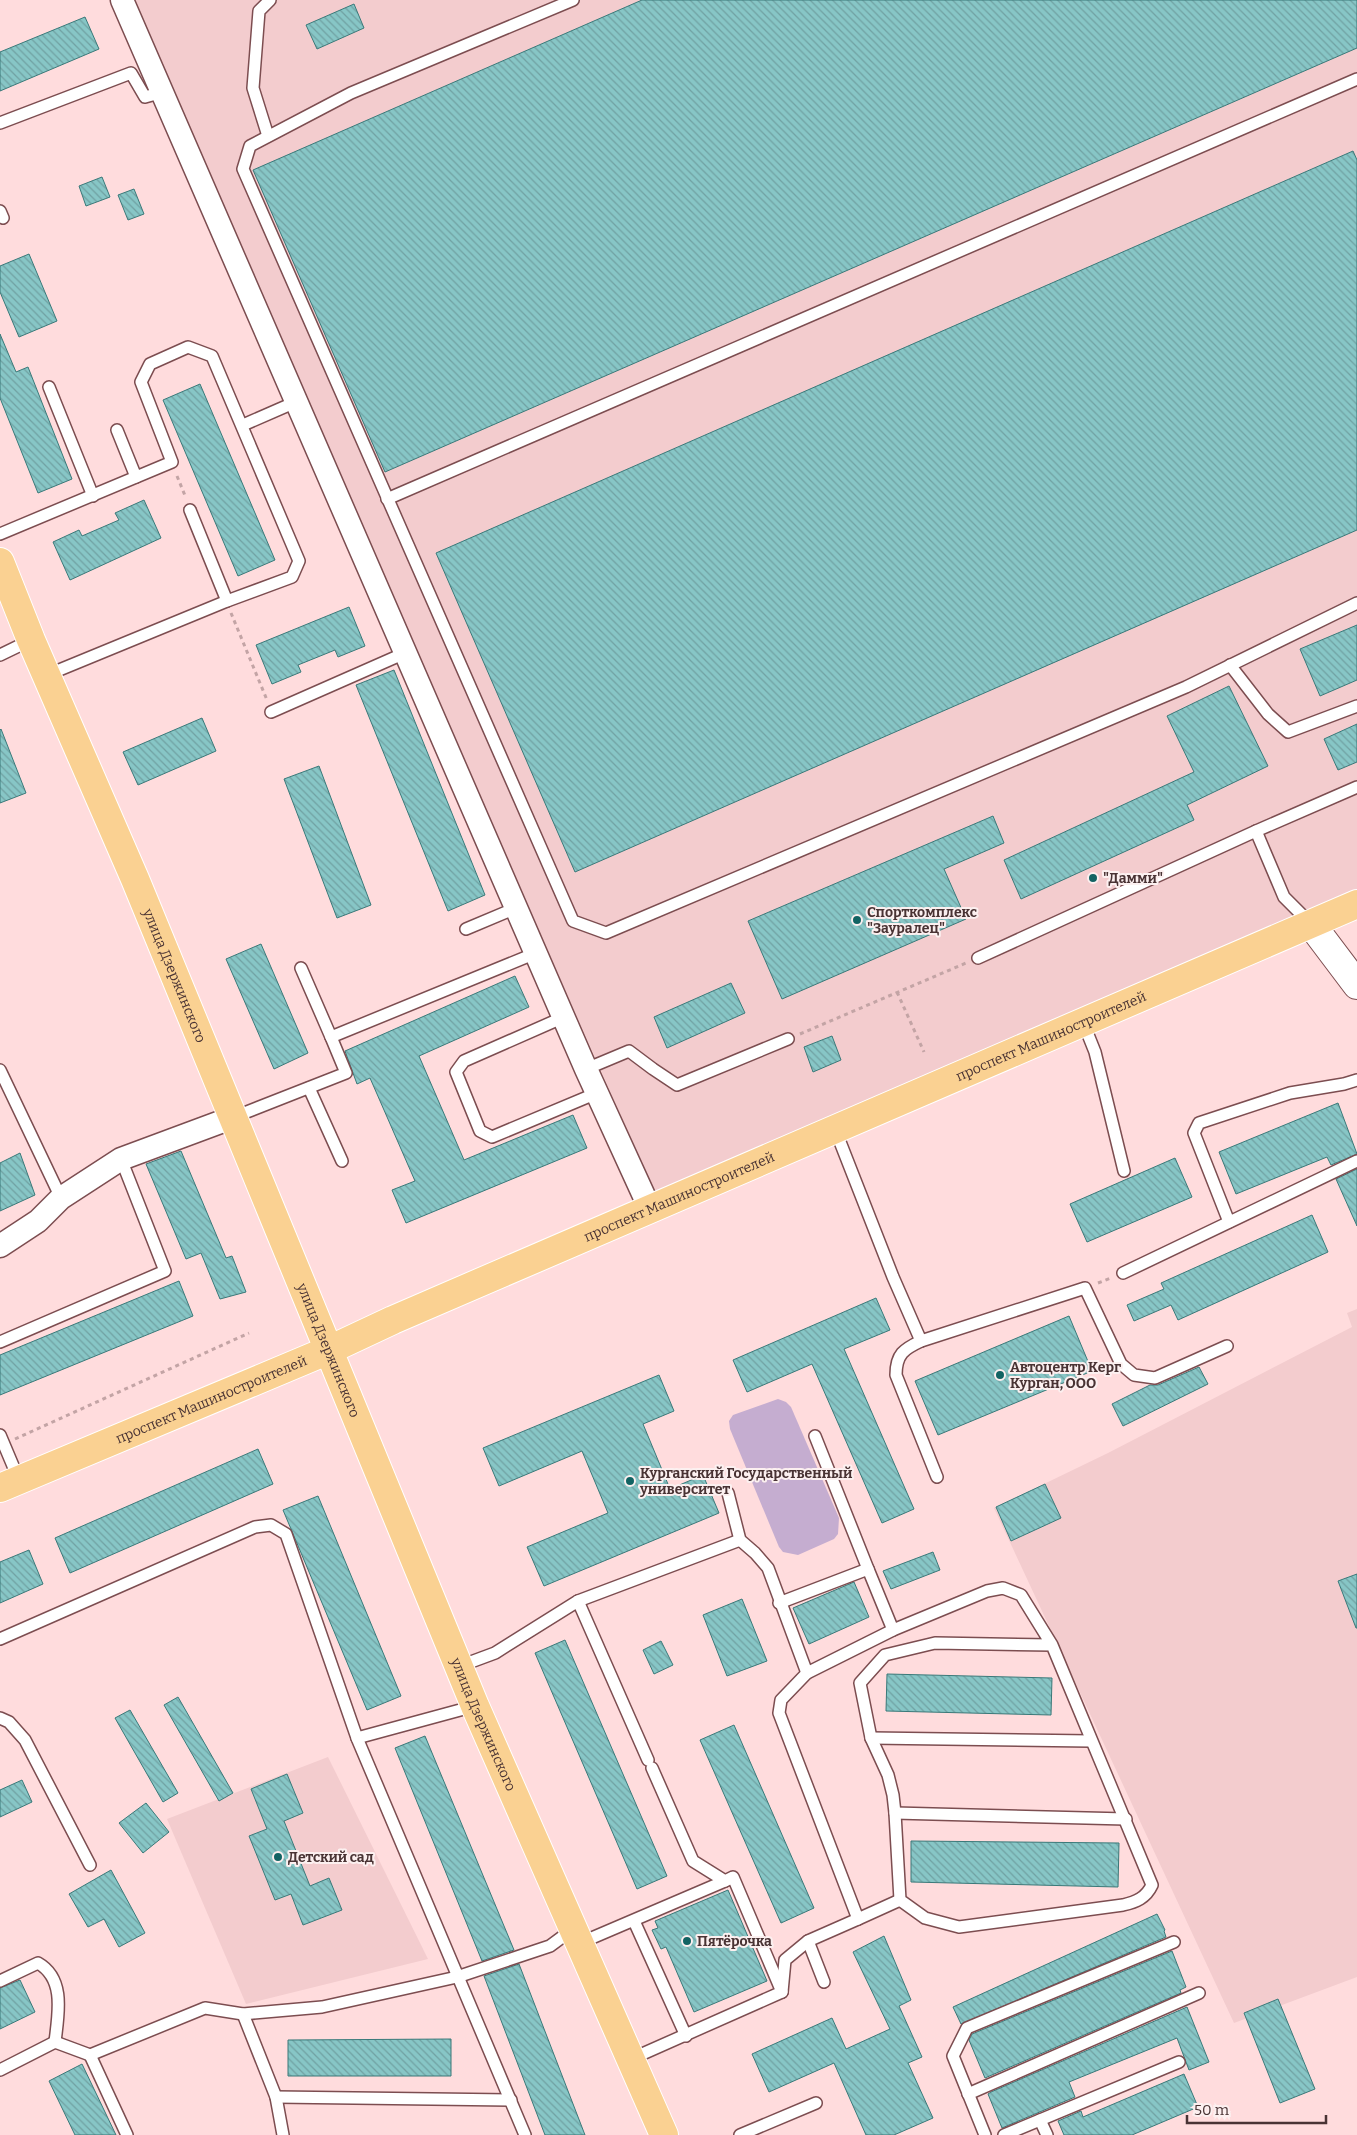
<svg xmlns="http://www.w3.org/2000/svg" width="1357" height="2135" font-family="Bitter,serif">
<defs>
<pattern id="building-back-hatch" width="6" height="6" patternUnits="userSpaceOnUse" patternTransform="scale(1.25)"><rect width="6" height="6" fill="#87c6c6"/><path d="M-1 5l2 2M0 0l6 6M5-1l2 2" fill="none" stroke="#70a1a2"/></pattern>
</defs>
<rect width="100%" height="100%" fill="#ffdcdd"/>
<g fill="#f3ccce">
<path d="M126,0H1357V895L657,1197Z"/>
<path d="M1357,1309V1977L1234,2023L994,1508L1108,1453L1352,1327L1347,1313Z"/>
<path d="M328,1757L428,1959L246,2004L167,1819Z"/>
</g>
<path fill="#c5add0" d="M778,1399L786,1402L791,1407L839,1518L838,1534L834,1539L798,1555L783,1552L779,1547L730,1429L729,1421L733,1415Z"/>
<g fill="url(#building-back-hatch)" stroke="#3a7979">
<path d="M642,0H1357V48L385,472L253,170Z"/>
<path d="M354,4L364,28L317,49L306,25Z"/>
<path d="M85,17L99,49L0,91V52Z"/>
<path d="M1353,151L1357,160V530L575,872L436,553Z"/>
<path d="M102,177L110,197L86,206L79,186Z"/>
<path d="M134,189L144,214L128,220L118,195Z"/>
<path d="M29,254L57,321L19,337L0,292V266Z"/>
<path d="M0,334L16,372L28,367L72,479L38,493L0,398Z"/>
<path d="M200,384L275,560L238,576L163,400Z"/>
<path d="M144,500L161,538L70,580L53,542L79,530L82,536L119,520L115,513Z"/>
<path d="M349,607L365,646L338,657L335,650L298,665L301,672L272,684L256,645Z"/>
<path d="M1357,625V680L1320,696L1300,649Z"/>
<path d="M394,670L485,895L448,911L356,685Z"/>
<path d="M1229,686L1268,766L1187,805L1194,820L1021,899L1004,860L1194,772L1167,716Z"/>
<path d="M202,718L216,751L138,785L123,752Z"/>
<path d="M1357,724V762L1338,770L1324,739Z"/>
<path d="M1,729L26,793L0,803V730Z"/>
<path d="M319,766L371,905L337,918L284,779Z"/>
<path d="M993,816L1004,843L944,869L966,919L782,999L748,921Z"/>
<path d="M261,944L308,1053L274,1069L226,959Z"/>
<path d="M515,976L529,1007L419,1056L464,1160L573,1115L587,1148L406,1223L392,1190L415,1181L370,1078L357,1084L345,1051Z"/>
<path d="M731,983L745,1013L667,1048L654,1017Z"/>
<path d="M832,1036L841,1060L813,1072L804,1047Z"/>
<path d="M1338,1103L1357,1154L1331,1165L1327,1157L1236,1194L1219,1152Z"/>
<path d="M181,1151L226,1258L232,1256L246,1292L220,1299L201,1253L186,1259L146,1164Z"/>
<path d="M20,1153L35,1195L0,1211V1163Z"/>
<path d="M1175,1158L1192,1197L1087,1242L1070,1204Z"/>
<path d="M1357,1169V1226L1336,1179Z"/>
<path d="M1312,1215L1328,1252L1178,1320L1171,1305L1134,1321L1127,1305L1164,1289L1161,1283Z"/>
<path d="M179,1281L193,1316L0,1395V1355Z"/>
<path d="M876,1298L890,1330L844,1349L914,1509L882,1523L812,1364L747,1392L733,1360Z"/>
<path d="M1069,1316L1092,1371L938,1435L915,1381Z"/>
<path d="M1199,1367L1208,1384L1123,1426L1112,1404L1150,1385H1158Z"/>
<path d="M659,1375L674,1411L643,1424L670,1489L703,1475L719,1513L544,1586L527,1547L608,1513L582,1451L499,1486L483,1448Z"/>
<path d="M258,1449L273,1484L70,1573L55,1538Z"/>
<path d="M1045,1484L1061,1518L1011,1541L996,1507Z"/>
<path d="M318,1496L401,1696L367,1710L283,1510Z"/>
<path d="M29,1550L43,1584L0,1603V1562Z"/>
<path d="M933,1552L940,1570L891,1589L883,1571Z"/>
<path d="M1357,1574V1628H1356L1338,1581Z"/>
<path d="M854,1582L869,1617L809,1644L793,1608Z"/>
<path d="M742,1599L767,1661L727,1676L703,1615Z"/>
<path d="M565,1640L667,1876L637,1889L535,1653Z"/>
<path d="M661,1641L673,1665L654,1674L643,1650Z"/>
<path d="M887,1674L1052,1678L1051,1715L886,1711Z"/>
<path d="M178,1697L233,1793L219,1801L164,1705Z"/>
<path d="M130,1710L178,1793L163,1802L115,1718Z"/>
<path d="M734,1725L814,1908L781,1923L700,1740Z"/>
<path d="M425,1736L514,1950L482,1961L395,1748Z"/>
<path d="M287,1774L303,1813L284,1821L310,1886L329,1878L342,1910L303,1925L291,1894L275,1900L249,1836L267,1829L251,1789Z"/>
<path d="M22,1780L32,1802L0,1817V1790Z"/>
<path d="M146,1803L169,1832L143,1853L119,1823Z"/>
<path d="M911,1841L1119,1843L1118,1887L911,1882Z"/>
<path d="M111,1870L145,1933L119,1947L104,1919L88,1927L69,1894Z"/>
<path d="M728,1890L767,1981L694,2012L666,1947L661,1949L652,1930L658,1928L655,1921Z"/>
<path d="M1157,1914L1165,1930L1164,1931L1166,1937L961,2024L953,2007Z"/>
<path d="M884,1936L911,2000L899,2006L922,2057L908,2063L933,2118L894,2135H866L834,2063L769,2092L752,2054L832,2018L846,2049L890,2029L853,1952Z"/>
<path d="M1172,1951L1186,1987L1180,1990L1181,1993L985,2078L969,2040L972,2034Z"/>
<path d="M519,1964L585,2135H545L484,1976Z"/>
<path d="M20,1980L35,2012L0,2029V1988Z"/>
<path d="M1278,1999L1315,2089L1280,2103L1244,2013Z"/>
<path d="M1187,2007L1209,2062L1189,2070L1177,2038L1069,2082L1075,2097L1002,2128L988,2094L991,2092Z"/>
<path d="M451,2039V2076H288V2040Z"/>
<path d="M82,2064L116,2135H75L49,2081Z"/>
<path d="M1184,2074L1198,2107L1132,2135H1064L1058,2121L1081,2111L1083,2117Z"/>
</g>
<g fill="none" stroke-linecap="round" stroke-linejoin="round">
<g stroke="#7c4d50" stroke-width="14">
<g id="service">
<path d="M573,0L351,93L250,146L243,169L573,921L606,933L1186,687L1357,603"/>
<path d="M0,123L131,73L145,97L163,92"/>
<path d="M268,136L253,88L259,11L270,0"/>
<path d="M0,211L3,218"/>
<path d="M49,387L93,496"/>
<path d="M243,425L298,401"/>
<path d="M117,430L136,477"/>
<path d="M387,499L1357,79"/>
<path d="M190,510L227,601"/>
<path d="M0,534L172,462L141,382L150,364L188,347L212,356L299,561L292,577L227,601L47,675"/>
<path d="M0,655L31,640"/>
<path d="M1230,665L1268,714L1288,732L1357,706"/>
<path d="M271,712L405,653"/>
<path d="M1256,831L1284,897L1311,924"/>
<path d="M466,929L516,908"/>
<path d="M978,958L1256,831L1357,787"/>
<path d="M301,968L331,1037L536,953"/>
<path d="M564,1017L464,1061L456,1072L480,1131L492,1137L597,1093"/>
<path d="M1083,1022L1095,1052L1124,1171"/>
<path d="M586,1069L629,1051L653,1069L677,1085L788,1039"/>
<path d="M0,1070L61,1198"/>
<path d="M309,1088L342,1161"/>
<path d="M234,1117L346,1073L331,1037"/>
<path d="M835,1129L893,1277L921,1341"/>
<path d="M1229,1222L1194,1133L1199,1123L1290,1093L1344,1084L1357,1080"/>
<path d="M1123,1273L1357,1161"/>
<path d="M0,1342L165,1271L121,1159"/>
<path d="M0,1435L19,1480"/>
<path d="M815,1436L868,1569"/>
<path d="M937,1477L896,1375C896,1354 904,1349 921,1341L1085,1288L1121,1364L1134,1375L1155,1378L1227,1346"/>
<path d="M728,1493L740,1540L755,1553L768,1568L807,1673"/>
<path d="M578,1601L740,1540"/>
<path d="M779,1603L868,1569L893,1630"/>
<path d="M0,1639L255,1527L271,1525L286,1534L357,1738L525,2135"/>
<path d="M460,1666L495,1653L578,1601L648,1760"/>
<path d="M0,1718L9,1722L25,1740L90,1865"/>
<path d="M357,1738L475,1706"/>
<path d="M871,1738L1091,1741"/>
<path d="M895,1813L1126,1819"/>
<path d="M858,1919L900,1900"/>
<path d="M634,1921L686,2036"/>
<path d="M808,1941L824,1982"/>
<path d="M580,1943L725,1881"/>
<path d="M0,1981L38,1963C66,1979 58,2015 55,2042"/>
<path d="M782,1992L785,1960L808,1941L858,1919L779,1713L781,1700L807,1673L893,1630L987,1591L1003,1588L1021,1595L1052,1645L1152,1885C1146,1898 1136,1902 1123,1905L959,1927L925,1918L900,1900L895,1813L893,1795L888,1775L871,1738L860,1683L885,1655L935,1643L1052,1645"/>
<path d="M243,2014L276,2097L283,2135"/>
<path d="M90,2055L127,2135"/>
<path d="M631,2059L782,1992L733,1877L725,1881L693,1861L652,1768"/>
<path d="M0,2070L55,2042L90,2055L205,2008L243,2014L322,2007L457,1977L550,1946L573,1929"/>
<path d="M968,2094L1199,1993"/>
<path d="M276,2097L511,2100"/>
<path d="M1040,2120L1047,2135"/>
<path d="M740,2135L816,2103"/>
<path d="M985,2135L953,2056L967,2028L1174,1942"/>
<path d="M1004,2135L1179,2062"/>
</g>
</g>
<g stroke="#7c4d50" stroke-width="25">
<g id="minor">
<path d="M122,0L586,1069L650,1209"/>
<path d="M0,1246L38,1221L61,1198L121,1159L234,1117"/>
</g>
</g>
<g stroke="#7c4d50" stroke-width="30">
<path id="tertiary" d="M1311,924L1357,985"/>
</g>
<g stroke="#fff" stroke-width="30">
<g id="primary">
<path id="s1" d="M0,562L31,640L135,879L475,1706L664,2135"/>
<path id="s2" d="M0,1488L329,1350L393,1320L1357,904"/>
</g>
</g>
<g stroke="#c3a4a5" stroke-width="3" stroke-dasharray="4 4" stroke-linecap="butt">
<path d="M177,476L186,498"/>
<path d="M231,613L267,700"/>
<path d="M897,992L924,1052"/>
<path d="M800,1034L966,963"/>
<path d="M1098,1283L1111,1278"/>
<path d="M15,1439L249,1333"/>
</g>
<use href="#service" stroke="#fff" stroke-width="11"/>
<use href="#minor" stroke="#fff" stroke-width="22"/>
<use href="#tertiary" stroke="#fff" stroke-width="28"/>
<use href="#primary" stroke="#fad192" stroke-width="28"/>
</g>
<g fill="#126363" stroke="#fcf0f0" stroke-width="2">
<circle cx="1093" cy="878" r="5"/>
<circle cx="857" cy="920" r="5"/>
<circle cx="1000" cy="1375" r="5"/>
<circle cx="630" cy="1481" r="5"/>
<circle cx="278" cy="1857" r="5"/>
<circle cx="687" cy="1941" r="5"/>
</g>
<g text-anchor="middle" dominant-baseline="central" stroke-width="4" stroke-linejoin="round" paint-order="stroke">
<g font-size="14" font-weight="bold" fill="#493334" stroke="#fcf0f0" text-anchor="start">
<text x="1103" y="878">"Дамми"</text>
<text x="867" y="912">Спорткомплекс<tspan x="867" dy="16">"Зауралец"</tspan></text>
<text x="1010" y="1367">Автоцентр Керг<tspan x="1010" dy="16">Курган, ООО</tspan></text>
<text x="640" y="1473">Курганский Государственный<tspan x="640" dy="16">университет</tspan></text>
<text x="288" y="1857">Детский сад</text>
<text x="697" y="1941">Пятёрочка</text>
</g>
<g font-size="14" fill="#493334" stroke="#fcf0f0">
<text stroke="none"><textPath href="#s1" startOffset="449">улица Дзержинского</textPath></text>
<text stroke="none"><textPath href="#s2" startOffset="1144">проспект Машиностроителей</textPath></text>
<text stroke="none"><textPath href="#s2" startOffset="739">проспект Машиностроителей</textPath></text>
<text stroke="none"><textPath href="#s1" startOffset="854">улица Дзержинского</textPath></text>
<text stroke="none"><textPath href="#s2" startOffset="229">проспект Машиностроителей</textPath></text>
<text stroke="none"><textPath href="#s1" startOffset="1259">улица Дзержинского</textPath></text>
</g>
</g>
<path d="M1187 2115v8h139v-8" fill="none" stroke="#493334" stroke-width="2.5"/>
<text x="1194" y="2115" font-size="15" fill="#493334" stroke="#fcf0f0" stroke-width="4" paint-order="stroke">50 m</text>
</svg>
